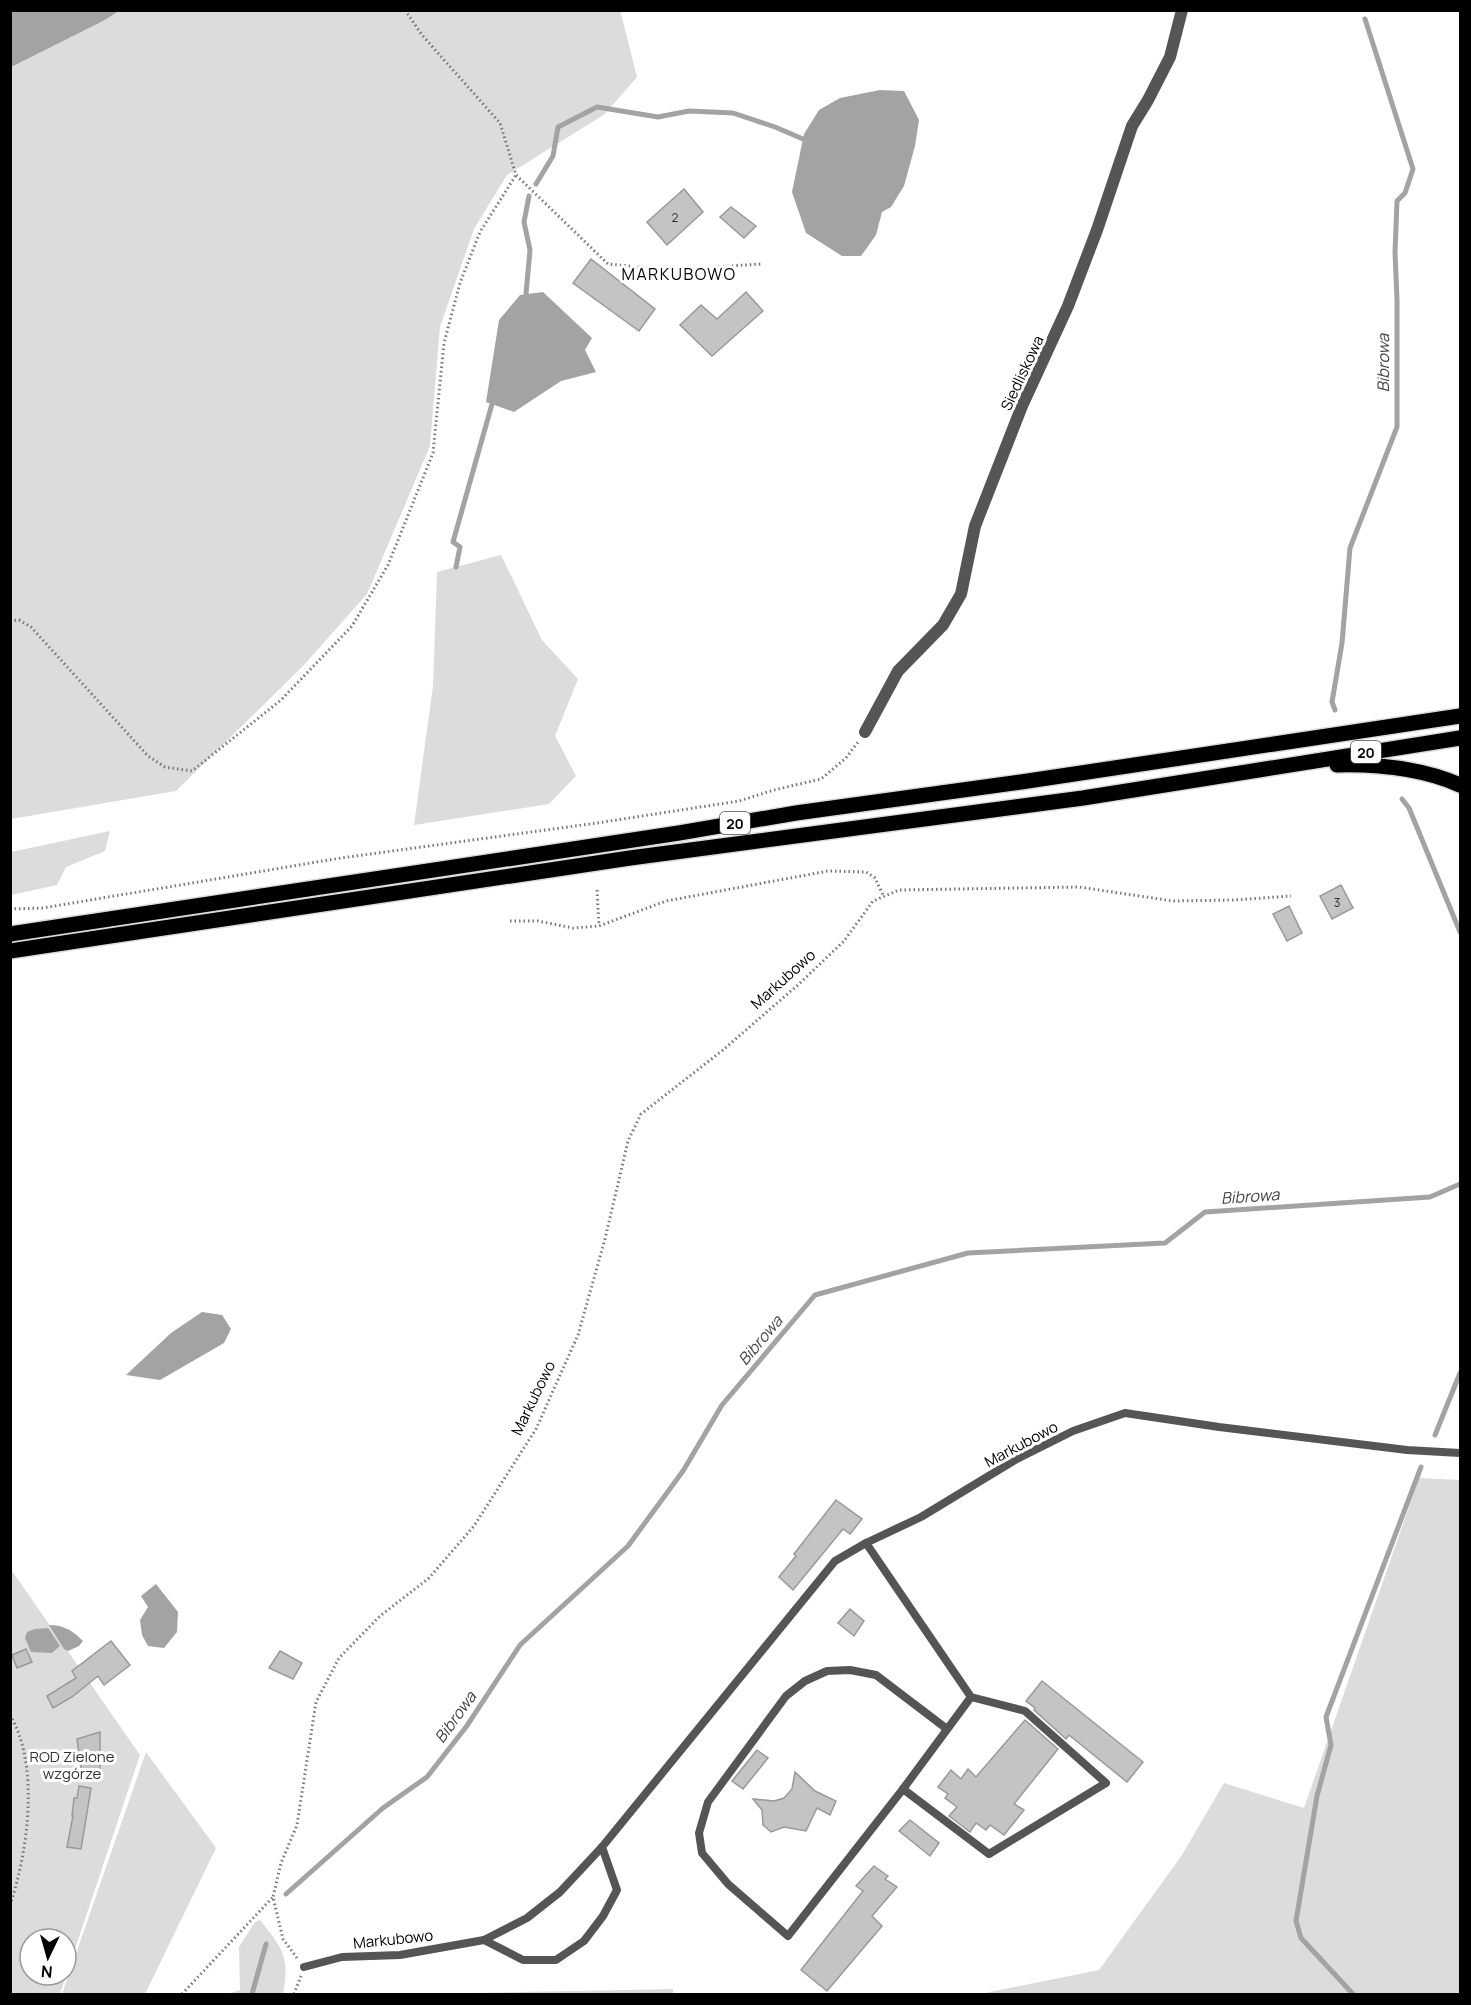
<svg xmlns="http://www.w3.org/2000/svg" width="1471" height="2005" font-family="Manrope,sans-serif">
<rect width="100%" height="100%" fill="#fff"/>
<g fill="#dcdcdc" fill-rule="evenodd">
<path d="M620,10L637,77L605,114L507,175L474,229L440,327L430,446L367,594L304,665L176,791L11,819L10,67L103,21L119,11Z"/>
<path d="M501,555L542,640L578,679L555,736L576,776L549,804L414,825L433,686L437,572Z"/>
<path d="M110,831L105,851L66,867L57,885L11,895V852Z"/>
<path d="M1419,1478L1460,1480V1994H980L1099,1970L1182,1855L1224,1783L1304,1808Z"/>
<path d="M10,1568L140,1755L60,1994H11ZM30,1939H66V1975H30Z"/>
<path d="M146,1752L216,1848L145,1994H62Z"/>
<path d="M260,1920C283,1949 290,1957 283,1994H228L240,1990L239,1947L255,1922Z"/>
<path d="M673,1989V1994H416Z"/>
</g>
<g fill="#a3a3a3">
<path d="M11,10H119V11L103,21L11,67Z"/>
<path d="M880,90L904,91L919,120L915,146L904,186L891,207L882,212L876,235L861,256H842L806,233L792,192L804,134L819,110L840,98Z"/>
<path d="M543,292L592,338L585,350L596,372L561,381L514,412L486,402L499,320L520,295Z"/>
<path d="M202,1312L222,1315L231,1329L224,1343L160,1380L126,1375L171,1333Z"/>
<path d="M156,1584L178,1612L177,1632L164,1648L148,1646L142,1635L140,1620L148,1607L141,1596Z"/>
<path d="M49,1625C64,1625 73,1631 83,1641L79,1646L68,1651L64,1649Z"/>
<path d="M48,1628L60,1646L52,1653L31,1652L25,1638L27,1632L35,1629Z"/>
</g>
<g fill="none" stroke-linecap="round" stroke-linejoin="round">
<g stroke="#a3a3a3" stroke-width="5">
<path d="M536,184L553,156L558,127L597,107L658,117L689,111L733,113L775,127L803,139"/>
<path d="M526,294L530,250L524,222L529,196"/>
<path d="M456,567L460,547L453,542L492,404"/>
<path d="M1335,710L1332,702L1342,643L1350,548L1397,427V300L1395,252L1397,201L1405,193L1413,169L1365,19"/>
<path d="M1402,799L1409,808L1460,932"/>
<path d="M1435,1435L1460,1373"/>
<path d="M286,1894L383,1808L427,1777L466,1727L520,1645L628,1546L683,1471L722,1405L815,1295L968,1253L1165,1243L1205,1212L1430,1197L1460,1184"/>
<path d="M252,1994L266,1944"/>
<path d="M1353,1994L1301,1938L1296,1921L1317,1796L1331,1745L1326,1717L1421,1467"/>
</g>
</g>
<g fill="#c4c4c4" stroke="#999" stroke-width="1.5">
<path d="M684,189L703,212L667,245L647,222Z"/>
<path d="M731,207L756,226L744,238L720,217Z"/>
<path d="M591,259L655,309L639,331L573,283Z"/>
<path d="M746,292L763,311L712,356L680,325L701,305L717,319Z"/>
<path d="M1341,885L1353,908L1332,919L1320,896Z"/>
<path d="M1289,906L1302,933L1287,941L1273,914Z"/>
<path d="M836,1500L862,1519L850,1534L843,1529L793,1590L779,1577L796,1556L794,1554Z"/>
<path d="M850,1609L864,1621L854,1636L838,1623Z"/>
<path d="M111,1641L130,1665L104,1685L98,1676L72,1697L53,1708L47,1696L76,1678L72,1671Z"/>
<path d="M26,1649L32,1662L17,1668L12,1655Z"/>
<path d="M280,1651L302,1663L293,1679L269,1668Z"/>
<path d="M1042,1681L1143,1762L1127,1782L1069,1735L1066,1739L1034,1710L1035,1708L1026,1701Z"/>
<path d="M1025,1720L1058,1749L1014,1804L1024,1810L1004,1835L990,1825L986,1830L976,1823L970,1832L949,1816L957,1807L945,1798L948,1794L938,1787L951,1770L961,1779L968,1769L976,1777Z"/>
<path d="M100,1732V1772L82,1774L77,1739Z"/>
<path d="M757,1750L768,1758L743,1789L732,1781Z"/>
<path d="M795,1772L815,1791L836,1801L830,1815L817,1808L806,1831L784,1827L771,1832L763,1825L762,1810L753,1799L774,1801L784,1798L792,1789Z"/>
<path d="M79,1786L91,1788L81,1849L67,1847L73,1816H72L74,1798H77Z"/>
<path d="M910,1820L939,1843L930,1856L899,1831Z"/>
<path d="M874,1866L888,1876L885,1879L897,1887L872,1916L882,1926L827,1991L801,1970L863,1891L856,1886Z"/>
</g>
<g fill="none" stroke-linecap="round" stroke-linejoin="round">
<g stroke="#dbdbdb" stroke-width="18">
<g id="primary">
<path d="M1337,765C1379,764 1421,768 1460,785"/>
<path d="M10,934L679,833L796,813L1021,782L1460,716"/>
<path d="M10,951L630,858L1083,798L1460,738"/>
</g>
</g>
<g stroke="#777" stroke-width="3" stroke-dasharray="1.5 3" stroke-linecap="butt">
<path d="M405,10L422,35L500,123L516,175L608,264L669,270L761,264"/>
<path d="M10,621L19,620L31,627L148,756L165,767L192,771L281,700L352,626L388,565L433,453L444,343L460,283L480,232L516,175"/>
<path d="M597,890L599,926"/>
<path d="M10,909L43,908L341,858L597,823L739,801L774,790L821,779L846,758L858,742"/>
<path d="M510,921H538L573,928L599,926L666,901L828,871L866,872L875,878L884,897"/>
<path d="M10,1715C40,1765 28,1852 10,1905"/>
<path d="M297,1958L283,1939L273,1897L281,1863L297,1825L316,1702L339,1658L380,1616L429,1578L474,1526L536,1429L578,1335L605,1239L628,1141L641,1114L723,1050L799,984L844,941L873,901L899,890L1079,887L1173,901L1234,900L1291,896"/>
<path d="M182,1994L273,1897"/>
<path d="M294,1994L301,1976"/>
</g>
<g stroke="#555" stroke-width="8">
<path d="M866,1543L971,1697L1025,1711L1106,1783L989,1854L903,1789L971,1697"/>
<path d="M903,1789L788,1936L728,1884L702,1853L699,1833L708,1802L786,1696L805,1681L827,1671L850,1670L876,1675L947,1729"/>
<path d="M484,1940L527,1918L560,1892L602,1847"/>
<path d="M304,1967L342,1957L400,1955L484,1940L523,1960H556L584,1941L603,1916L617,1890L602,1847L835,1561L866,1543L921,1517L1015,1460L1073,1431L1125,1413L1219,1427L1407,1450L1460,1453"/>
</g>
<path stroke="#555" stroke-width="12" d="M865,732L898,671L943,625L961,594L975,526L1022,406L1068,306L1097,230L1132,126L1148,100L1170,57L1182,10"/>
<use href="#primary" stroke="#000" stroke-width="15"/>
</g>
<g text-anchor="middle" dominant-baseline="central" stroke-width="6" stroke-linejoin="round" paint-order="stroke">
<g font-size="12" fill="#313131">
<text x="675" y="217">2</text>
<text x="1337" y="902">3</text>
</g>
<g fill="#fff" stroke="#4c4c4c" stroke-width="1.5">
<rect x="1351" y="741" width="30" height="22" rx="4.5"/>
<rect x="720" y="812" width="30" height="22" rx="4.5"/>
</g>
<g font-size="14" font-weight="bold" fill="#000">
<text x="1366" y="752">20</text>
<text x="735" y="823">20</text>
</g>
<g font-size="15" fill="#000" stroke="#fff">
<text transform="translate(1022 373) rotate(-65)">Siedliskowa</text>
<text transform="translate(783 979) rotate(-42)">Markubowo</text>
<text transform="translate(533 1398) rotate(-64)">Markubowo</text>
<text transform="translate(1021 1444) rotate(-28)">Markubowo</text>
<text transform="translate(393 1939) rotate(-6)">Markubowo</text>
</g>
<g font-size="15" fill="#333" stroke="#fff">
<text x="72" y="1756">ROD Zielone<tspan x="72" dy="17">wzgórze</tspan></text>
</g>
<g font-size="16" letter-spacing="1.5" fill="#000" stroke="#fff">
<text x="679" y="274">MARKUBOWO</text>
</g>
<g font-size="16" font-style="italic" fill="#444" stroke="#fff">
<text transform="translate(1383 363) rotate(-90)">Bibrowa</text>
<text transform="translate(1250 1196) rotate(-4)">Bibrowa</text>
<text transform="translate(760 1340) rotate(-50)">Bibrowa</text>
<text transform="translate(455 1717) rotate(-54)">Bibrowa</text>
</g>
</g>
<rect width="1471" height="2005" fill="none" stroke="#000000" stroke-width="24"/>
<g transform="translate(48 1957) rotate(185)"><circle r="28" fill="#ffffff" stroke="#999999" stroke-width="1.5"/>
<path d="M0-4.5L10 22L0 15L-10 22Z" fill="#000000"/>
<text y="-9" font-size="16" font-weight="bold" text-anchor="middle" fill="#000000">N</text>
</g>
</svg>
